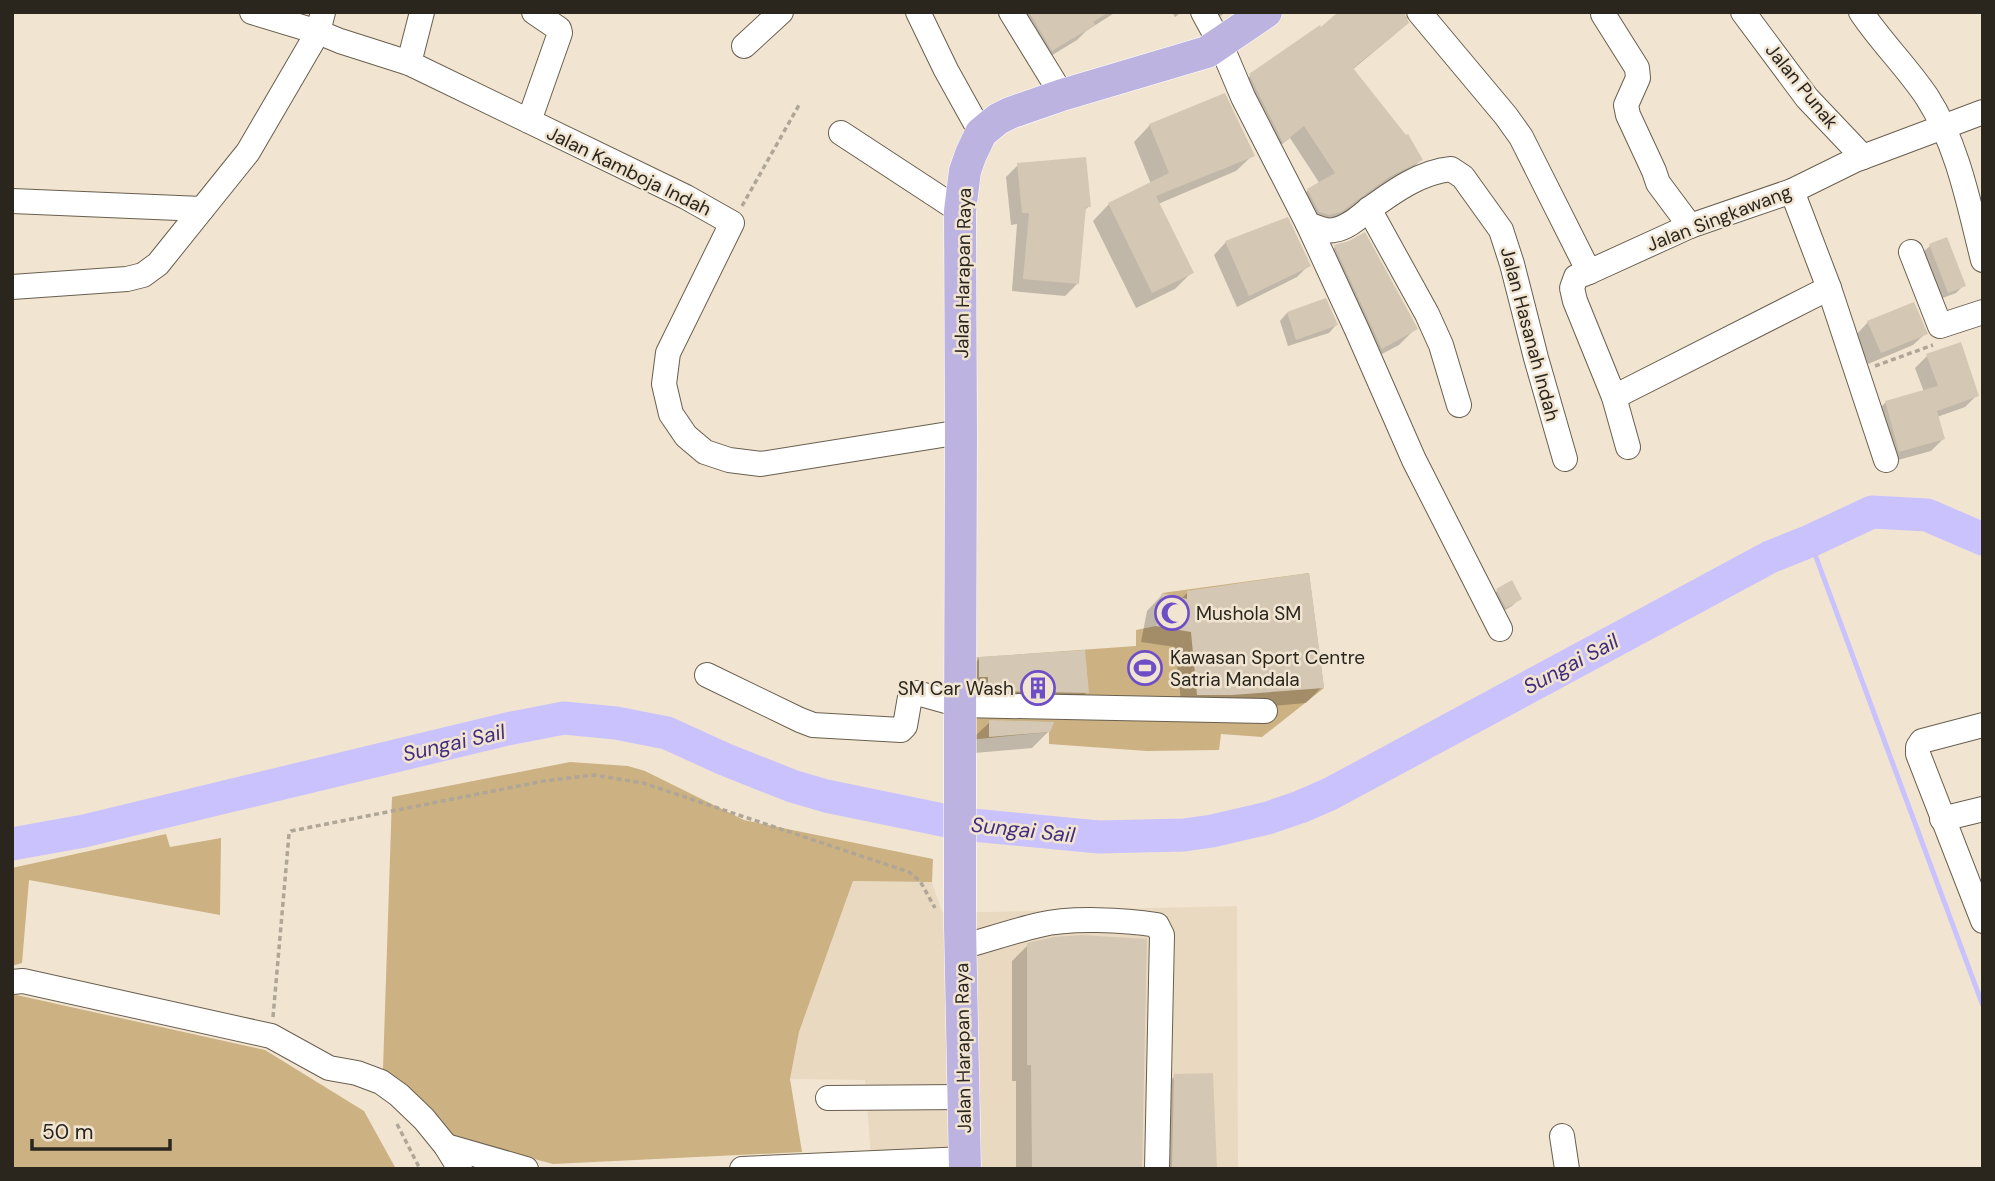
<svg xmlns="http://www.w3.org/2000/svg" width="1995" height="1181" font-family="'DM Sans',sans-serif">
<rect width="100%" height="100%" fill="#f1e5d2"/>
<path fill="#e9d9c0" d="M853,881L932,882L942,912H990L1237,906L1238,1169H872L865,1080L790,1079L799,1032Z"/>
<g fill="#ccb182">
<path d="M1309,573L1324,688L1262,737L1221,734L1219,750L1147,751L1049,744V732L969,740L967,658L1136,646V630L1156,626L1162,593Z"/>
<path d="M570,762L628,766L645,771L744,820L933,859L932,882L853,881L799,1032L790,1079L802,1152L553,1164L452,1137L383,1069L392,797Z"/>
<path d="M166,834L170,847L221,838L220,915L29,880L22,963L12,966V868Z"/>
<path d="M12,994L265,1050L364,1111L396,1169H12Z"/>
</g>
<g fill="#0003">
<path d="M1000,12H1116L1086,31L1077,40L1036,65Z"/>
<path d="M1172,12H1226L1204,28L1194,14L1186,12L1179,14L1175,17Z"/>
<path d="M1407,23L1393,36L1352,70L1421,160L1407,173L1374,190L1325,225L1295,204L1308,190L1320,184L1290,138L1269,154L1237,89L1251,75Z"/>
<path d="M1150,125L1253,155L1236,171L1158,204L1192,272L1175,289L1136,308L1093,221L1109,204L1151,184L1134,142Z"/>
<path d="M1018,165L1089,206L1084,211L1077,284L1065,296L1012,291L1017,224L1011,225L1006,177Z"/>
<path d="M1226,242L1309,265L1297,277L1237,307L1214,255Z"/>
<path d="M1930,246L1964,285L1956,293L1940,299L1922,253Z"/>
<path d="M1335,247L1415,329L1399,345L1365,363L1319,263Z"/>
<path d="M1287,313L1336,325L1329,333L1288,346L1280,321Z"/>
<path d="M1868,322L1926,333L1913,345L1868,364L1856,335Z"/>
<path d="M1927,356L1977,395L1965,407L1937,417L1943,439L1931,451L1887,463L1874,414L1886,402L1924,392L1915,368Z"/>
<path d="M1497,591L1520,598L1512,606L1498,614L1490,598Z"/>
<path d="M1188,592L1322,687L1306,703L1216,711L1182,710L1175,647L1141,642L1147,611L1162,595L1181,599Z"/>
<path d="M979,659L1087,692L1071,708L973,706L964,675Z"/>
<path d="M990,722L1049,731L1032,748L974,753L973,738Z"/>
<path d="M1028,945L1140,1169H1016V1081H1012V961Z"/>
<path d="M1175,1076L1215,1169H1157L1158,1093Z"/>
</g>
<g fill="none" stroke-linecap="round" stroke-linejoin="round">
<path stroke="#cac2fd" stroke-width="5" d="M1810,541L1983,1006"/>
<path stroke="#cac2fd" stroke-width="33" d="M12,844L84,831L507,729L564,718L616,723L667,733L724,759L792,786L826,796L962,824L1099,837L1184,835L1212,831L1268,818L1300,807L1330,794L1770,557L1810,541L1872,512L1927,515L1983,539"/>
</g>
<g fill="#d4c8b5">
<path d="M1029,12H1109L1093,22L1095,25L1052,51Z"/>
<path d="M1338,12H1404L1409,23L1353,68L1406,135L1408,134L1423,160L1389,177L1341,212L1329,215L1319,212L1307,189L1335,173L1304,126L1283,143L1249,74L1320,25L1321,27Z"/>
<path d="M1225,93L1255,156L1156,196L1194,273L1152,293L1108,203L1169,173L1149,124Z"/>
<path d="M1086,157L1091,207H1086L1079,284L1023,279L1029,213H1022L1017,163Z"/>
<path d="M1288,217L1311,266L1249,296L1225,241Z"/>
<path d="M1365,232L1418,329L1382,349L1334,245L1349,241Z"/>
<path d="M1947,237L1966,286L1948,293L1929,244Z"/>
<path d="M1326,298L1338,325L1296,340L1287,312Z"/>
<path d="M1914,302L1928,334L1881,353L1867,321Z"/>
<path d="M1961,342L1979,396L1937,411L1945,439L1899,452L1885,401L1938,386L1926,354Z"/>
<path d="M1309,573L1324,688L1232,695H1197L1191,632L1156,626L1162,593L1187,599V591Z"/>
<path d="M1512,580L1522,599L1506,608L1496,589Z"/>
<path d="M1085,650L1089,693L988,691V677H979V657Z"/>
<path d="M989,720L1054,722L1050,732L989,737Z"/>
<path d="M1082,935L1147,939L1142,1169H1032L1031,1065H1027V943L1054,937Z"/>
<path d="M1213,1073L1217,1169H1172L1174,1074Z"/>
</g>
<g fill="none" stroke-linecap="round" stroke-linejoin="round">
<g stroke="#695f4e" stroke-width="26">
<g id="minor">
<path d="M252,12L318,32L340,41L409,63L686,197L732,223L668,353L664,384L671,414L686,436L705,452L729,460L761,464L961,432"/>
<path d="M918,12L946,70L981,133"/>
<path d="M1011,12L1062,95"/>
<path d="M1203,12L1221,45L1243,97L1308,224C1316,227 1326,232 1334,230C1347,228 1358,218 1368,210C1393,192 1420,172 1451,169L1463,177L1501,230L1512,264L1536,358L1565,459"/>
<path d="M1419,12L1506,116L1521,137L1589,272L1690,226L1792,191L1855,160L1983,112"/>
<path d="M1605,12L1603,14L1637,68L1638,78L1626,105L1628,115L1654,171L1658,183L1690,226"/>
<path d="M1743,12L1807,98L1863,157"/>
<path d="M1861,12C1881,42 1907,67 1927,97C1958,145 1969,205 1983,260"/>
<path d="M744,46L781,12"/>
<path d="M409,63L422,12"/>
<path d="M529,121L560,33L559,29L534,12"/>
<path d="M841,133L960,211"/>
<path d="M1792,191L1829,288L1886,460"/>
<path d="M12,201L202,209"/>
<path d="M1369,209L1427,314L1441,345L1459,405"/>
<path d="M1308,224L1357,330L1414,460L1500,629"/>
<path d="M1911,252L1940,326L1983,312"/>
<path d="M1589,272L1576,277L1572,288L1575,301L1614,397L1628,447"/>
<path d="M12,287L127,279L143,275L158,264L248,152L318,32L323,12"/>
<path d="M1614,397L1829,288"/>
<path d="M707,675L800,720L813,725L901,730L905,726L910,697L917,693L960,705L1265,711"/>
<path d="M1983,725L1922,741L1918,747V754L1983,921"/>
<path d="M1942,819L1983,809"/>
<path d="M961,947C987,940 1013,931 1039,925C1071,917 1125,920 1157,925L1162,935L1157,1169"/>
<path d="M12,982L23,981L271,1036L329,1068L357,1073L381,1082L399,1095L424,1119L446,1146L460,1169"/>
<path d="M828,1098L964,1097"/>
<path d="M1562,1136L1567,1169"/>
<path d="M446,1146L526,1169"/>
<path d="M742,1169L965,1159"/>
</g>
</g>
<g stroke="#fff" stroke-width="33">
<path id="major" d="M965,1169L960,926V730L961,432L960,211L965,171L971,154L981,133L998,119L1010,113L1062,95L1207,52L1266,12"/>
</g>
<g stroke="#b0a697" stroke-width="3.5" stroke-dasharray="5 3.5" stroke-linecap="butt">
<path d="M742,206L799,105"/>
<path d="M1875,366L1933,345"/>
<path d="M273,1017L289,834L291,831L544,781L594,775L643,783L909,872L920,881L935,908"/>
<path d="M397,1124L420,1169"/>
</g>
<use href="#minor" stroke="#fff" stroke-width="24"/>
<use href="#major" stroke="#bcb3e1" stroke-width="32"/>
</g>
<defs>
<g id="mosque-ring" transform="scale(1.75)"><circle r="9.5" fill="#f1e5d2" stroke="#6e4ec7" stroke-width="1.5"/><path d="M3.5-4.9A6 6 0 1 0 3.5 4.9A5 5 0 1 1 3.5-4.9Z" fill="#6e4ec7"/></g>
<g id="stadium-ring" transform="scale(1.75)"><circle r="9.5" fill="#f1e5d2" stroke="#6e4ec7" stroke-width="1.5"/><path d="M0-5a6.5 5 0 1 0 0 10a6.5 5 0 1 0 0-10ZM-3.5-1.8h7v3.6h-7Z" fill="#6e4ec7"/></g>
<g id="building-ring" transform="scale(1.75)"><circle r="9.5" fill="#f1e5d2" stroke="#6e4ec7" stroke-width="1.5"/><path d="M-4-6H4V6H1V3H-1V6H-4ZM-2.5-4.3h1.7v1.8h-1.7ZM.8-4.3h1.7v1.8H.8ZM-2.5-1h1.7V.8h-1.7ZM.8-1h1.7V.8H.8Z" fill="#6e4ec7"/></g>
</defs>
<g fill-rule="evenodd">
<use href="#mosque-ring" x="1172" y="613"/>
<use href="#stadium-ring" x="1145" y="668"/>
<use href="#building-ring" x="1038" y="688"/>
</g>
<g text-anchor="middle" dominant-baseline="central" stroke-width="5" stroke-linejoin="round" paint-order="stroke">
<g font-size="19" fill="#2a261e" stroke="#f1e5d2">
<text transform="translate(1802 86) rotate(51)">Jalan Punak</text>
<text transform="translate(629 171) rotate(26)">Jalan Kamboja Indah</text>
<text transform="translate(1719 218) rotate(-21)">Jalan Singkawang</text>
<text transform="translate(963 273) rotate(-89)">Jalan Harapan Raya</text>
<text transform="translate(1530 334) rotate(75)">Jalan Hasanah Indah</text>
<text transform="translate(963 1048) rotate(-91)">Jalan Harapan Raya</text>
</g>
<g font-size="19" fill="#2a261e" stroke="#f1e5d2" text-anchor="start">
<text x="1196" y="613">Mushola SM</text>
<text x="1170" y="657">Kawasan Sport Centre<tspan x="1170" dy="22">Satria Mandala</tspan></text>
<text x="1014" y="688" text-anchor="end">SM Car Wash</text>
</g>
<g font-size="21" font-style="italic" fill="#432d7f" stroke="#f1e5d2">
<text transform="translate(1571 664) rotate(-28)">Sungai Sail</text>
<text transform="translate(454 743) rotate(-13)">Sungai Sail</text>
<text transform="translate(1023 830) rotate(6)">Sungai Sail</text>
</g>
</g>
<rect width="1995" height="1181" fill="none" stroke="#2a261e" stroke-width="28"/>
<path d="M32 1139v10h138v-10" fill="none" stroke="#2a261e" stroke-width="3.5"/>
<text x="42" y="1139" font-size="21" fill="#2a261e" stroke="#f1e5d2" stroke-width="5" paint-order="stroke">50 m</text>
</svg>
